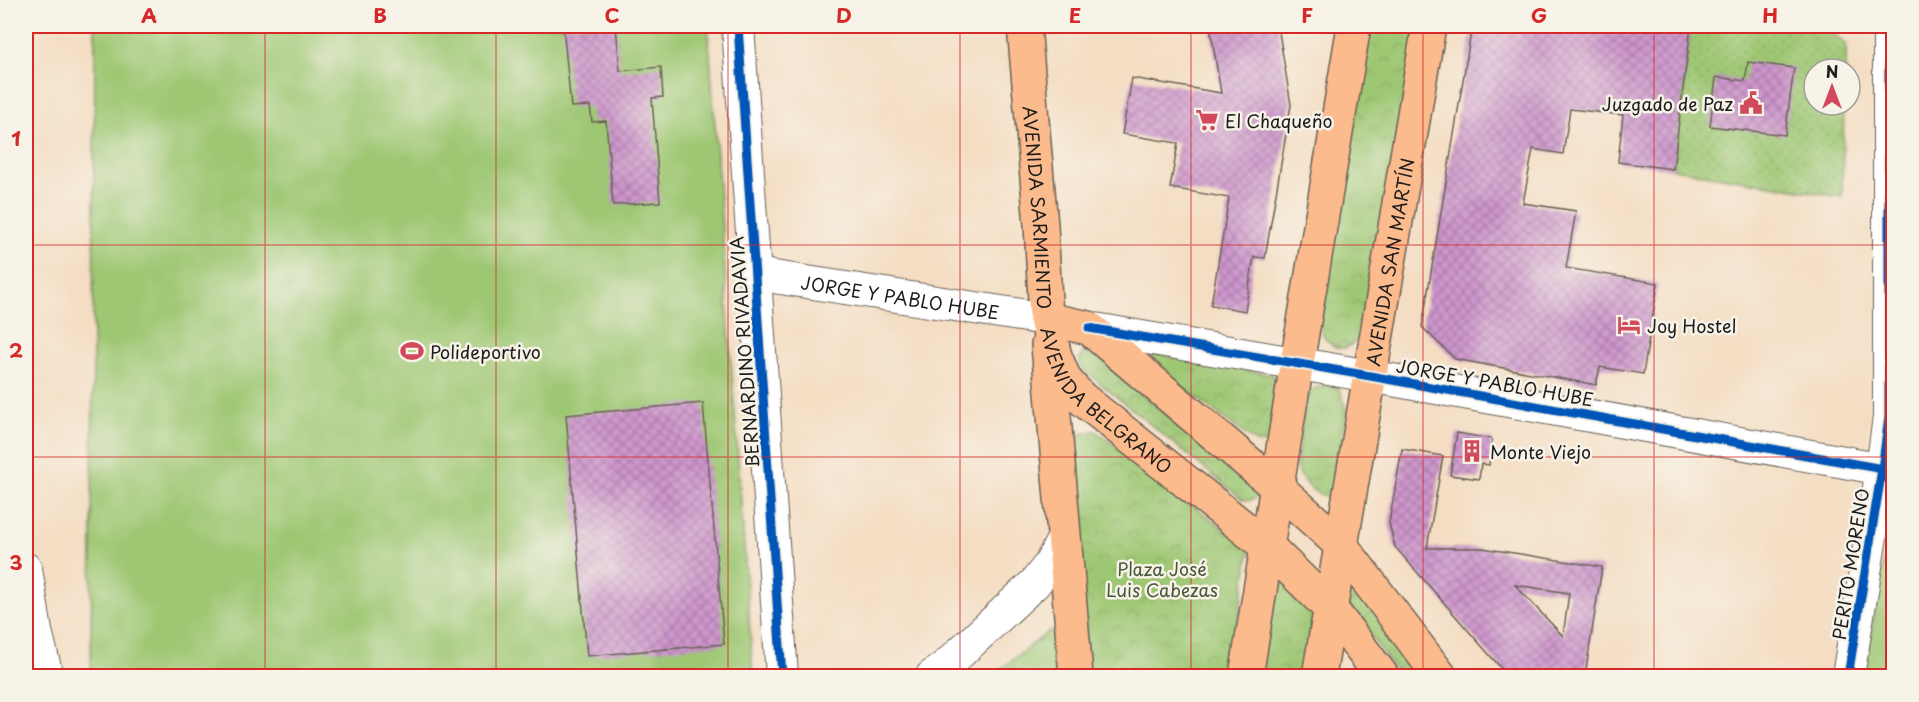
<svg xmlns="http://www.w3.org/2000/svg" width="1919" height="702" font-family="'Playpen Sans',sans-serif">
<defs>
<pattern id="grass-dots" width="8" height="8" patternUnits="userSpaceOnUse" patternTransform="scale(1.5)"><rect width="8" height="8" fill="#9ec773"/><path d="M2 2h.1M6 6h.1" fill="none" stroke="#88aa63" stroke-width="1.8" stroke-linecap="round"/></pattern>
<pattern id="park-crowns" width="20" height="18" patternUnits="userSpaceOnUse" patternTransform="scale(1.5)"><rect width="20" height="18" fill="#9ec773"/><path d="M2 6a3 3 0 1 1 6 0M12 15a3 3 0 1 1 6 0" fill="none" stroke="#88aa63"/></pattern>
<pattern id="building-cross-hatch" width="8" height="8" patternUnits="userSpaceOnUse" patternTransform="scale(1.5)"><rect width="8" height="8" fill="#cf97cd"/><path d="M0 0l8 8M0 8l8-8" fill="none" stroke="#a77aa6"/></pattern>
</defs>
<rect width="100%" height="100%" fill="#f7f3e8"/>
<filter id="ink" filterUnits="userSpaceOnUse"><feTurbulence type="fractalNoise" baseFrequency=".0167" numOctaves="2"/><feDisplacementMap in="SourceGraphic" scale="12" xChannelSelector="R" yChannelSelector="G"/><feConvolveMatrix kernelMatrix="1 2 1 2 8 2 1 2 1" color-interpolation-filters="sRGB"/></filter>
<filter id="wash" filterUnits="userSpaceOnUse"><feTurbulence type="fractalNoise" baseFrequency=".008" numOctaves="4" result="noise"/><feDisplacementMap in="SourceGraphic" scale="24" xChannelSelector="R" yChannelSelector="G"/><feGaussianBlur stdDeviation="1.35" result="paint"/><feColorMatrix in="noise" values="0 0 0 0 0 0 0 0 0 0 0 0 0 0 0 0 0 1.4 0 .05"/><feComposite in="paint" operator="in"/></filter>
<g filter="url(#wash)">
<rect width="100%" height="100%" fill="#f4ddc2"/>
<path fill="url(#grass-dots)" stroke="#5d7248" stroke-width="1.5" d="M1691,26L1826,28L1846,44V69H1814V105H1844L1842,197L1673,169Z"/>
<g fill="url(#park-crowns)" stroke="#5d7248" stroke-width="1.5">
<path d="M1366,26H1418L1363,325C1361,331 1360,338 1355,342C1340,356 1323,343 1320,325Z"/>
<path d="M1091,351L1261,494C1254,500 1250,501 1242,499L1085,371L1080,367V356L1084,352Z"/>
<path d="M1158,354L1273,375L1278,382L1269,444L1257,443L1153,365L1151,360L1153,356Z"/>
<path d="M1320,386H1330L1340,390L1346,410L1336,488L1332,495C1317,500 1301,480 1296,467L1306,400L1311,391Z"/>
<path d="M1096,431L1250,549L1229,676H1089L1071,446C1077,435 1084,432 1096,431Z"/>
<path d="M1280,578L1310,605L1313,616L1305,676H1256L1271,584Z"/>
<path d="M1359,586L1428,676H1400L1345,601L1350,587Z"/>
<path d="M1049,631H1054L1058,637L1062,676H992Z"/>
</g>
<g fill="#9ec773" stroke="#5d7248" stroke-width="1.5">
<path d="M95,26H708L753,676H91Z"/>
<path d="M1893,511V676H1863Z"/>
</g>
<g id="blocks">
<g fill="url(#building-cross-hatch)" fill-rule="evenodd">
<path d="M563,26H616L620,71L661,67L663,97L652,98L660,202L613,205L606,121L592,122L590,106L571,107Z"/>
<path d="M1210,26H1278L1291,105L1265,258L1254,257L1245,311L1211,305L1229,198L1170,188L1178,143L1122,134L1132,78L1221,93Z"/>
<path d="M1472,26H1691L1673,169L1618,162L1623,115L1570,109L1563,154L1533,149L1523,203L1576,211L1566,268L1658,283L1643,374L1600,367L1596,385L1455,359L1422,327Z"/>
<path d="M1748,62L1794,68L1785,135L1710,126L1716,77L1745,81Z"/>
<path d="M703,403L724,644L587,656L566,415Z"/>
<path d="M1457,433L1492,439L1489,465L1481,464L1479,479L1450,475Z"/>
<path d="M1402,449L1443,456L1427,548H1482L1602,567L1585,676H1508L1395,547L1389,523ZM1515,585L1569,593L1563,636Z"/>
</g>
</g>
</g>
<g filter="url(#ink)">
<use href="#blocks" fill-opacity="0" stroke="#686056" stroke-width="1.5"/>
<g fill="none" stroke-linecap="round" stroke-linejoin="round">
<g stroke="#686056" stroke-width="34">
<g id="minor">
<path d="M738,26L782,676"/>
<path id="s1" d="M755,274L1046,319"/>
<path d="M1089,328L1370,376L1894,471"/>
<path d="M26,569L36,631L47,676"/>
<path d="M932,676L948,664L1035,583L1050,564L1064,537"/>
<path d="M1848,676L1882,469L1889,417V26"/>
</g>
</g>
<g stroke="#686056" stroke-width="36">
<g id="major">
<path d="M1048,345L1076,676"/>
<path d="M1246,676L1297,363L1354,26"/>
<path id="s2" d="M1319,676L1429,26"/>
</g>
</g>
<g stroke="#686056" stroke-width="36">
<g id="highway">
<path id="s3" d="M1024,26L1041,225L1046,319L1055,356L1065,380L1081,398L1268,547L1330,608L1382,676"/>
<path d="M1046,319L1089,328L1277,487L1340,544L1440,676"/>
</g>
</g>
<use href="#minor" stroke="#fff" stroke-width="32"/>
<use href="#major" stroke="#fbbb8c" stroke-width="33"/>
<use href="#highway" stroke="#fbbb8c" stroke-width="33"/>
<g stroke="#f7f3e8" stroke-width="13">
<g id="cycleway">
<path d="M738,26L782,676"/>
<path d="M1089,328L1370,376L1894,471"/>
<path d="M1848,676L1882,469L1889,417V26"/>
</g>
</g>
<use href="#cycleway" stroke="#0057b8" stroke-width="9"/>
</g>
</g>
<path fill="none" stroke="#d62828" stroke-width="1.5" stroke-opacity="0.55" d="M265,26V676M496,26V676M728,26V676M960,26V676M1191,26V676M1423,26V676M1654,26V676M26,245H1894M26,457H1894"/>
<defs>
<g id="civic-bare" transform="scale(1.8)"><path d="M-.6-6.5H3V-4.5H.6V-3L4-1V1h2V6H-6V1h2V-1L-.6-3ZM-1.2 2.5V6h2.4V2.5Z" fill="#d1495b" stroke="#f7f3e8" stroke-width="2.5" paint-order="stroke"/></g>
<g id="supermarket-bare" transform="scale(1.8)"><path d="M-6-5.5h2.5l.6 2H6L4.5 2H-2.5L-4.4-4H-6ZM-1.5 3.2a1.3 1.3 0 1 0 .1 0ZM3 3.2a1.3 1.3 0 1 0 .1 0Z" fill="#d1495b" stroke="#f7f3e8" stroke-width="2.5" paint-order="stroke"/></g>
<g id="hotel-bare" transform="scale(1.8)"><path d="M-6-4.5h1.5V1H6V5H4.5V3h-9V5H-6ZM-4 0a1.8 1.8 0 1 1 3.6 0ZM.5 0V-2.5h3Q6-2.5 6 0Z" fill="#d1495b" stroke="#f7f3e8" stroke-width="2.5" paint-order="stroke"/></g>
<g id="stadium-bare" transform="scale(1.8)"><path d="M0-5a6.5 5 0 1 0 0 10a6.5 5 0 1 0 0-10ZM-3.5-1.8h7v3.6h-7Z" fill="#d1495b" stroke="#f7f3e8" stroke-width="2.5" paint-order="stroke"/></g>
<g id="building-bare" transform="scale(1.8)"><path d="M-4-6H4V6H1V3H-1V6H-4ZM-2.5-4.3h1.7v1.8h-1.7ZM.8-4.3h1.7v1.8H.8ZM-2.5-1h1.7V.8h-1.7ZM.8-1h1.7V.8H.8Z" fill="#d1495b" stroke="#f7f3e8" stroke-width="2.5" paint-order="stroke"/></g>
</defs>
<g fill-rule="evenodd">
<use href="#civic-bare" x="1751" y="103"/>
<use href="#supermarket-bare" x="1207" y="120"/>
<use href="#hotel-bare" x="1629" y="325"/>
<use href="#stadium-bare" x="412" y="351"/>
<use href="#building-bare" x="1472" y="451"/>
</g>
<g text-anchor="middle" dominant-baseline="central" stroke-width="5" stroke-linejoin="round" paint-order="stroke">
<g font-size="18" fill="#1c1c1c" stroke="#f7f3e8" text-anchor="start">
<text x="1733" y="103" text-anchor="end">Juzgado de Paz</text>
<text x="1225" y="120">El Chaqueño</text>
<text x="1647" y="325">Joy Hostel</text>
<text x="430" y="351">Polideportivo</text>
<text x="1490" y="451">Monte Viejo</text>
</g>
<g font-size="18" fill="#1c1c1c" stroke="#f7f3e8">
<text stroke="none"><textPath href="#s3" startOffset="182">AVENIDA SARMIENTO</textPath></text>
<text stroke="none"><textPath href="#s2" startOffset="420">AVENIDA SAN MARTÍN</textPath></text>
<text stroke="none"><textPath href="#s1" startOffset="147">JORGE Y PABLO HUBE</textPath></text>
<text transform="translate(744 352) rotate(-94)">BERNARDINO RIVADAVIA</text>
<text transform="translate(1495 382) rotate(10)">JORGE Y PABLO HUBE</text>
<text stroke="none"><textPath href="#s3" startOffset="399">AVENIDA BELGRANO</textPath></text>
<text transform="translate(1850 564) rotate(-81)">PERITO MORENO</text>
</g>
<g font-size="18" fill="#4a583a" stroke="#f7f3e8">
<text x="1162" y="568">Plaza José<tspan x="1162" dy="21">Luis Cabezas</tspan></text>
</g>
</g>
<rect width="1919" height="702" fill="none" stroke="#f7f3e8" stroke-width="66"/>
<g transform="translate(1832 87)"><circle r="28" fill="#f7f3e8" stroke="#9f9d96" stroke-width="1.5"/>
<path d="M0-4.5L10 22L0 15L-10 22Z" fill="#d1495b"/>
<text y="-9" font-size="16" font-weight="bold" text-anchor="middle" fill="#1c1c1c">N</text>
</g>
<rect x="33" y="33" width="1853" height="636" fill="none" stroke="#d62828" stroke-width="2"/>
<g font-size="20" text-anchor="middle" font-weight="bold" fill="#d62828">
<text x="149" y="23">A</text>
<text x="380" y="23">B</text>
<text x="612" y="23">C</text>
<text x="844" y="23">D</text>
<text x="1075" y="23">E</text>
<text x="1307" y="23">F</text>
<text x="1539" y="23">G</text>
<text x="1770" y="23">H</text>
<text x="16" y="146">1</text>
<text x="16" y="358">2</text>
<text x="16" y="570">3</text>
</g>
</svg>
